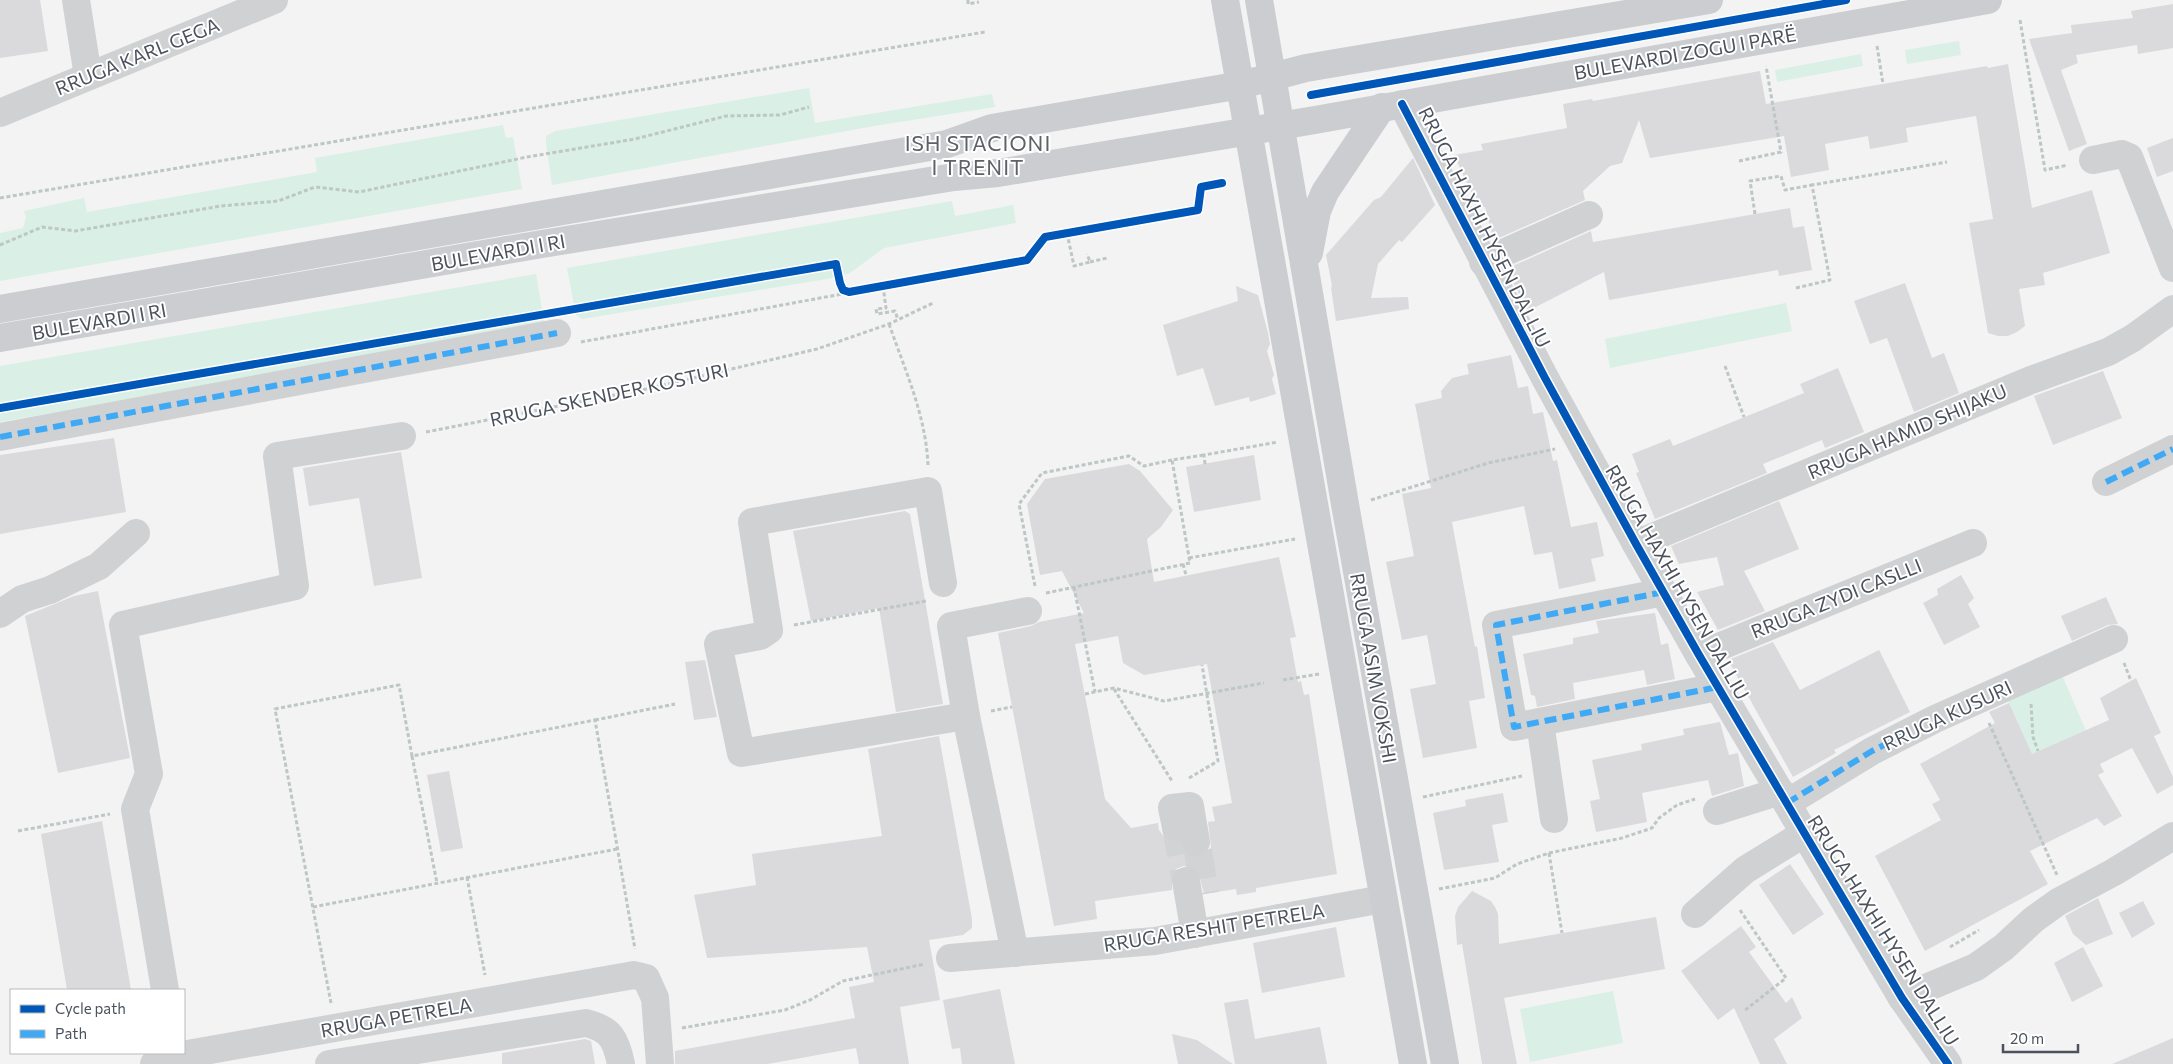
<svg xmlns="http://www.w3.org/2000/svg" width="2173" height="1064" font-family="Commissioner,sans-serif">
<rect width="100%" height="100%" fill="#f3f3f3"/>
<g fill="#daefe6">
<path d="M1959,41L1961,55L1907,64L1905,50Z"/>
<path d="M1861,54L1863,66L1777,82L1775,70Z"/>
<path d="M809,88L815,123L992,94L995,107L874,126L552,185L546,144V136L555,131Z"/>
<path d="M503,125L506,138L513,137L522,189L0,281V233L23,228L26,217L24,211L84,198L87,212L317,172L315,158Z"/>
<path d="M952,201L955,216L1013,205L1016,223L884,248L850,273L827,279L582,319L576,315L567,268Z"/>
<path d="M536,274L545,328L0,422V366Z"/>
<path d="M1786,303L1792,331L1610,368L1605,339Z"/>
<path d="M2060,670L2086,731L2016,761L2004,743L2023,734L2006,697Z"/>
<path d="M1613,991L1623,1043L1530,1062L1520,1009Z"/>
</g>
<g fill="#dadadc" fill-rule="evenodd">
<path d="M0,0H40L48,51L0,58Z"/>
<path d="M2173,4V48L2138,54L2137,45L2076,55L2078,63L2061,70L2087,144L2069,151L2029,39L2072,33L2071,25L2133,18L2131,11Z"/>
<path d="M2008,64L2032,208L2092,190L2110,253L2043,273L2045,285L2019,289L2025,326L2017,332L2008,336H1998L1988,333L1969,223L1993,219L1976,116L1906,128L1908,142L1870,149L1868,136L1825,144L1829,170L1791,177L1784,136L1650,158L1639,120L1622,163L1610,166L1583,191L1585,200L1494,240L1485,207H1478L1475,193L1471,192L1454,155L1483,150L1481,144L1567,128L1563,104L1592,99L1593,101L1760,71L1766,104L1987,66L1988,68Z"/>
<path d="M2173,138V171L2157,177L2147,148Z"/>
<path d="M1413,158L1435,205L1402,242L1399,240L1378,264L1371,298L1408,297L1409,309L1336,321L1331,288L1332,286L1326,255L1374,200L1381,197Z"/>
<path d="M1790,208L1793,228L1804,226L1812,270L1779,276L1778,270L1609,300L1604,272L1528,311L1506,269L1591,231L1593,242Z"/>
<path d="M1905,283L1932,358L1944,353L1959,393L1914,412L1887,338L1870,344L1854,301Z"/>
<path d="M1236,286L1258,295L1268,333L1270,344L1267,351L1274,375L1272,379L1276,394L1250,402L1249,397L1215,406L1203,368L1177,376L1163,325L1238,301Z"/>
<path d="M1511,355L1518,388L1528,386L1533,414L1543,412L1553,461L1557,460L1571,527L1597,522L1604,556L1591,559L1596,581L1559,589L1552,552L1534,555L1524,506L1452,522L1475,647L1477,646L1485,698L1469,701L1477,748L1423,758L1410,689L1436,684L1427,635L1402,640L1386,562L1414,556L1402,494L1431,488L1415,404L1442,398L1441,391L1452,378L1469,374L1467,364Z"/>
<path d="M1838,368L1864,432L1825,448L1822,440L1763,464L1767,473L1655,519L1636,473L1639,472L1632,454L1670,439L1673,446L1804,393L1800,384Z"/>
<path d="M2103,371L2122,418L2053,445L2034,396Z"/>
<path d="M114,438L126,512L0,534V455Z"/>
<path d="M401,452L422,578L374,586L359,498L309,506L303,468Z"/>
<path d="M1254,455L1261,500L1194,512L1186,467Z"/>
<path d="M1129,464L1140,471L1173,510L1161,527L1147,539L1154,582L1279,557L1296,637L1290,638L1298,682L1301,681L1304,695L1309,694L1337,874L1256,888V892L1237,895L1236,889L1204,894L1198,871L1192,867L1183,866L1176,869L1172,875V890L1095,901L1097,919L1054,926L998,633L1031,626L1039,622L1084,613L1062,571L1040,575L1027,504L1045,479ZM1118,636L1123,663L1144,675L1207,664L1232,803L1212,807L1215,821L1208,822L1211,847L1206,854L1199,857H1191L1184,852L1180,842H1172L1165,838L1159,830L1158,823L1131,828L1105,799L1075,644Z"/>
<path d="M1779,501L1799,549L1744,571L1765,611L1718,630L1697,592L1724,585L1717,557L1679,564L1671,546Z"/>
<path d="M905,511L910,514L943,704L896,712L879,608L811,621L793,531Z"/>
<path d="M1961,575L1974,598L1968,604L1980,627L1944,645L1923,603L1938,595L1937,589Z"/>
<path d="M98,591L130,758L58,773L25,616L74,596Z"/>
<path d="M2106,597L2118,624L2108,625L2072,641L2061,616Z"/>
<path d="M1655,613L1661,645L1668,643L1675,679L1647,685L1644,670L1573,683L1575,699L1537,707L1535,696L1531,695L1523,654L1573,644V638L1599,633L1596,621Z"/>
<path d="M1773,642L1800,690L1879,650L1910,712L1834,750L1836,753L1793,777L1728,660Z"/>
<path d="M705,660L717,717L694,720L685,662Z"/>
<path d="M2136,678L2161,733L2154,736L2173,777V785L2157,794L2132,748L2100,764L2104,772L2098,775L2122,816L2104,826L2097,818L2030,851L2048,884L1925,951L1875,856L1941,820L1932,804L1940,800L1920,764L1995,723L1989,712L2009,703L2032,754L2109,720L2100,698Z"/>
<path d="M1720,722L1729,755L1738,753L1744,786L1712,796L1708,780L1642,793L1647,822L1596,832L1590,801L1600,799L1592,760L1642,750L1641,744L1684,735L1683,729Z"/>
<path d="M939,736L972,919V928L963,935L929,940L940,1000L900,1007L909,1064H859L856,1048L768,1064H675V1051L855,1018L849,987L874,982L867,947L707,958L694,895L756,885L752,854L882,836L868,749Z"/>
<path d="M449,771L463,848L441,852L427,775Z"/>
<path d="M1503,793L1508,822L1492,825L1499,862L1444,870L1433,813L1466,806L1465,800Z"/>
<path d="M102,821L131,990H67L41,834Z"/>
<path d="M1790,864L1824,914L1793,935L1759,885Z"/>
<path d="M1472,891L1491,901L1495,907L1498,914L1499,944L1656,917L1665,969L1504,998L1517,1064H1482L1462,944L1457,945L1455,916L1458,907Z"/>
<path d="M2098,898L2113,934L2086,945L2073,934L2065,916Z"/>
<path d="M2143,901L2155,924L2132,938L2119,913Z"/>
<path d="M1741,926L1756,947L1749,952L1786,1003L1792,997L1802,1018L1774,1039L1787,1064H1760L1734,1008L1718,1020L1681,971Z"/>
<path d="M1336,927L1345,977L1262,993L1253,943Z"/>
<path d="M2083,947L2103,986L2072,1002L2054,963Z"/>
<path d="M1000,989L1015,1064H962L960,1048L952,1049L943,1000Z"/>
<path d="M1248,999L1255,1039L1320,1027L1327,1064H1235L1224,1003Z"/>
<path d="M1172,1034L1197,1040L1233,1064H1178Z"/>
<path d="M2173,1038V1064H2112Z"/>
<path d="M585,1039L591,1041L595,1064H502V1053Z"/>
</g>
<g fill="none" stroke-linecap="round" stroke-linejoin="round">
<g stroke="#d1d3d5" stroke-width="28" stroke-dasharray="28 14" stroke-linecap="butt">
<path d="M1176,827L1186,881"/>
<path d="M1198,851L1205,894"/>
</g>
<g stroke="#bdc7c5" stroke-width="3" stroke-dasharray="4 2.5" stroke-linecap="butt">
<path d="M968,0V4L979,2"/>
<path d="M2020,20L2045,170L2068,165"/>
<path d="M1877,46L1883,84"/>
<path d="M1739,161L1781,152L1766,66"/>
<path d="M0,198L985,32"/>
<path d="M1755,214L1750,181L1781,176L1785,190L1812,185"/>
<path d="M1067,233L1074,266L1090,262L1087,254"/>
<path d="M0,245L42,227L75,231L221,206L278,201L315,187L359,192L527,157L635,139L726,116L780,115L809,107"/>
<path d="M1090,262L1107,258"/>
<path d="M883,286L886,308L876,309L877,314L895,311L898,320"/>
<path d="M1796,288L1830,280L1812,185L1947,162"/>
<path d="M889,324C905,370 926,416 928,465"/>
<path d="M581,342L1027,260L1045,237L1198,210L1201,187L1222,183"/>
<path d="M1725,366L1744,417"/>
<path d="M426,432L646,389L817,349L889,324L933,303"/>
<path d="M1205,464L1204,455L1278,442"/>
<path d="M1371,500L1488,463L1555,449"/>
<path d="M1189,558L1295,539"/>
<path d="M1183,564L1186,575"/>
<path d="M1035,586L1019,504L1042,473L1129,456L1144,466L1172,460"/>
<path d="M1074,587L1095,692"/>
<path d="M1046,593L1190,563L1172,460L1204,455"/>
<path d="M794,625L926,601"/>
<path d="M2124,663L2131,681"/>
<path d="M1283,680L1319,674"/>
<path d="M1114,689L1172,781"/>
<path d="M1085,694L1114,688L1164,701L1264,683"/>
<path d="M2031,704L2033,737L2038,751"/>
<path d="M991,711L1012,707"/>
<path d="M595,720L675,704"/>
<path d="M1989,723L2057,875"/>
<path d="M412,756L437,883"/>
<path d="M1189,778L1218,761L1202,665"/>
<path d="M1423,797L1522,776"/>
<path d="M18,831L110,814"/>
<path d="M1549,853L1562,933"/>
<path d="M467,877L485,975"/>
<path d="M1439,889L1495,878L1517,864L1549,853L1622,838L1652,828L1659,818L1677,805L1695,799"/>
<path d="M313,907L617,849"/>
<path d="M1740,910L1786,978L1744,1011"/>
<path d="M1950,947L1979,930"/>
<path d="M331,1003L275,709L399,685L412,756L595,720L635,949"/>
<path d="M682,1028L785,1010L810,1000L843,981L925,964"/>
</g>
<g stroke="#cfd1d3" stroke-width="28">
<path d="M76,0L88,76"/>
<path d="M1402,104L1545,378L1636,544L1699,655L1902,998L1948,1064"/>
<path d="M0,113L274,0"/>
<path d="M2093,160L2122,154L2129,157L2173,268"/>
<path d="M1483,262L1589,215"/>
<path d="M0,437L557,333"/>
<path d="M2106,482L2173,449"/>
<path d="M1636,544L2031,380L2108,352L2133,338L2173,309"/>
<path d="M943,583L928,491L752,522L769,630L760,636L718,644L741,753L966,716"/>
<path d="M1664,592L1496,625L1514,727L1718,687"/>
<path d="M0,614L22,599L50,590L99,566L136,533"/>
<path d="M1699,655L1973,543"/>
<path d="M1540,722L1554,819"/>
<path d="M1787,803L1872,751L1935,719L2114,639"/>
<path d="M1717,811L1780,791"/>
<path d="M1176,827L1172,808L1190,806L1196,842"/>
<path d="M1186,881L1195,934"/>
<path d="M1695,914L1745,870L1805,833"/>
<path d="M1015,953L966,716L951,626L1028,611"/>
<path d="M950,958L1155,941L1383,899"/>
<path d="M165,990L135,809L149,774L123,625L295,586L277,456L402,436"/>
<path d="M1902,998L1976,967L2004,947L2033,920L2058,902L2114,872L2173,836"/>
<path d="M154,1064L176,1056L634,975L646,978L655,998L660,1064"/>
<path d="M329,1064L586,1023C611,1029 616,1040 621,1064"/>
</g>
<g stroke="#cbcdd0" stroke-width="28">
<path d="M1225,0L1413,1064"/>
<path d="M1259,0L1346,510L1445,1064"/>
<path d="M1309,253L1317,211L1325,192L1382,107"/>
<path d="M0,309L947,144L992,128L1241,85L1306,68L1709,0"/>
<path d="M0,338L542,244L954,177L998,173L1315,120L1988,0"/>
</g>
<g stroke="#3fa9f5" stroke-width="6" stroke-dasharray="12 6" stroke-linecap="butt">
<path d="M0,437L557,333"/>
<path d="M2106,482L2173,449"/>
<path d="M1664,592L1496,625L1514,727L1718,687"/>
<path d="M1787,803L1872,751L1902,736"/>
</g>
<g stroke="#fff" stroke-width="11">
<g id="cycleway">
<path d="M1311,95L1846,0"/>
<path d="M1402,104L1545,378L1636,544L1699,655L1902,998L1948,1064"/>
<path d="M0,408L836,264L840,283L843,290L849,292L1027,260L1045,237L1198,210L1201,187L1222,183"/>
</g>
</g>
<use href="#cycleway" stroke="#0057b8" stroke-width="8"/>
</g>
<g text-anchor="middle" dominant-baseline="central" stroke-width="4" stroke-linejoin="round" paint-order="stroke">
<g font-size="19" fill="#4b525d" stroke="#fff">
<text transform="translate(1685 53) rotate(-10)">BULEVARDI ZOGU I PARË</text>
<text transform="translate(137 56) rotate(-22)">RRUGA KARL GEGA</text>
<text transform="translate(1485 227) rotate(63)">RRUGA HAXHI HYSEN DALLIU</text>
<text transform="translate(498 252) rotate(-10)">BULEVARDI I RI</text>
<text transform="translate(99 321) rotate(-10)">BULEVARDI I RI</text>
<text transform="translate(609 394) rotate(-12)">RRUGA SKENDER KOSTURI</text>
<text transform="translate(1907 431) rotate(-23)">RRUGA HAMID SHIJAKU</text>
<text transform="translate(1678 582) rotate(60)">RRUGA HAXHI HYSEN DALLIU</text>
<text transform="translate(1836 598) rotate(-22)">RRUGA ZYDI CASLLI</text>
<text transform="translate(1374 668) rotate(80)">RRUGA ASIM VOKSHI</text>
<text transform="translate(1947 715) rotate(-25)">RRUGA KUSURI</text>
<text transform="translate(1214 927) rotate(-9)">RRUGA RESHIT PETRELA</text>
<text transform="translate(1884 930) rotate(58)">RRUGA HAXHI HYSEN DALLIU</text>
<text transform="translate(396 1017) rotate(-10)">RRUGA PETRELA</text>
</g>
<g font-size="21" letter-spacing="1" fill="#5f6166" stroke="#fff">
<text x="978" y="142">ISH STACIONI<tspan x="978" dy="24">I TRENIT</tspan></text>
</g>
</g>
<rect x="10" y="989" width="175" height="65" fill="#ffffff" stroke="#b7babe"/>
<rect x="20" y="1005" width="25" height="8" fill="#0057b8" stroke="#b7babe"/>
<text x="55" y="1014" font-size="15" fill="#4b525d">Cycle path</text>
<rect x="20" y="1030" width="25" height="8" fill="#3fa9f5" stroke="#b7babe"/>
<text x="55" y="1039" font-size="15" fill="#4b525d">Path</text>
<path d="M2003 1044v8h75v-8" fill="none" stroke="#4b525d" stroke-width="2.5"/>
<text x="2010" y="1044" font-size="15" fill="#4b525d" stroke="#ffffff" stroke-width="4" paint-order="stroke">20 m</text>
</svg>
